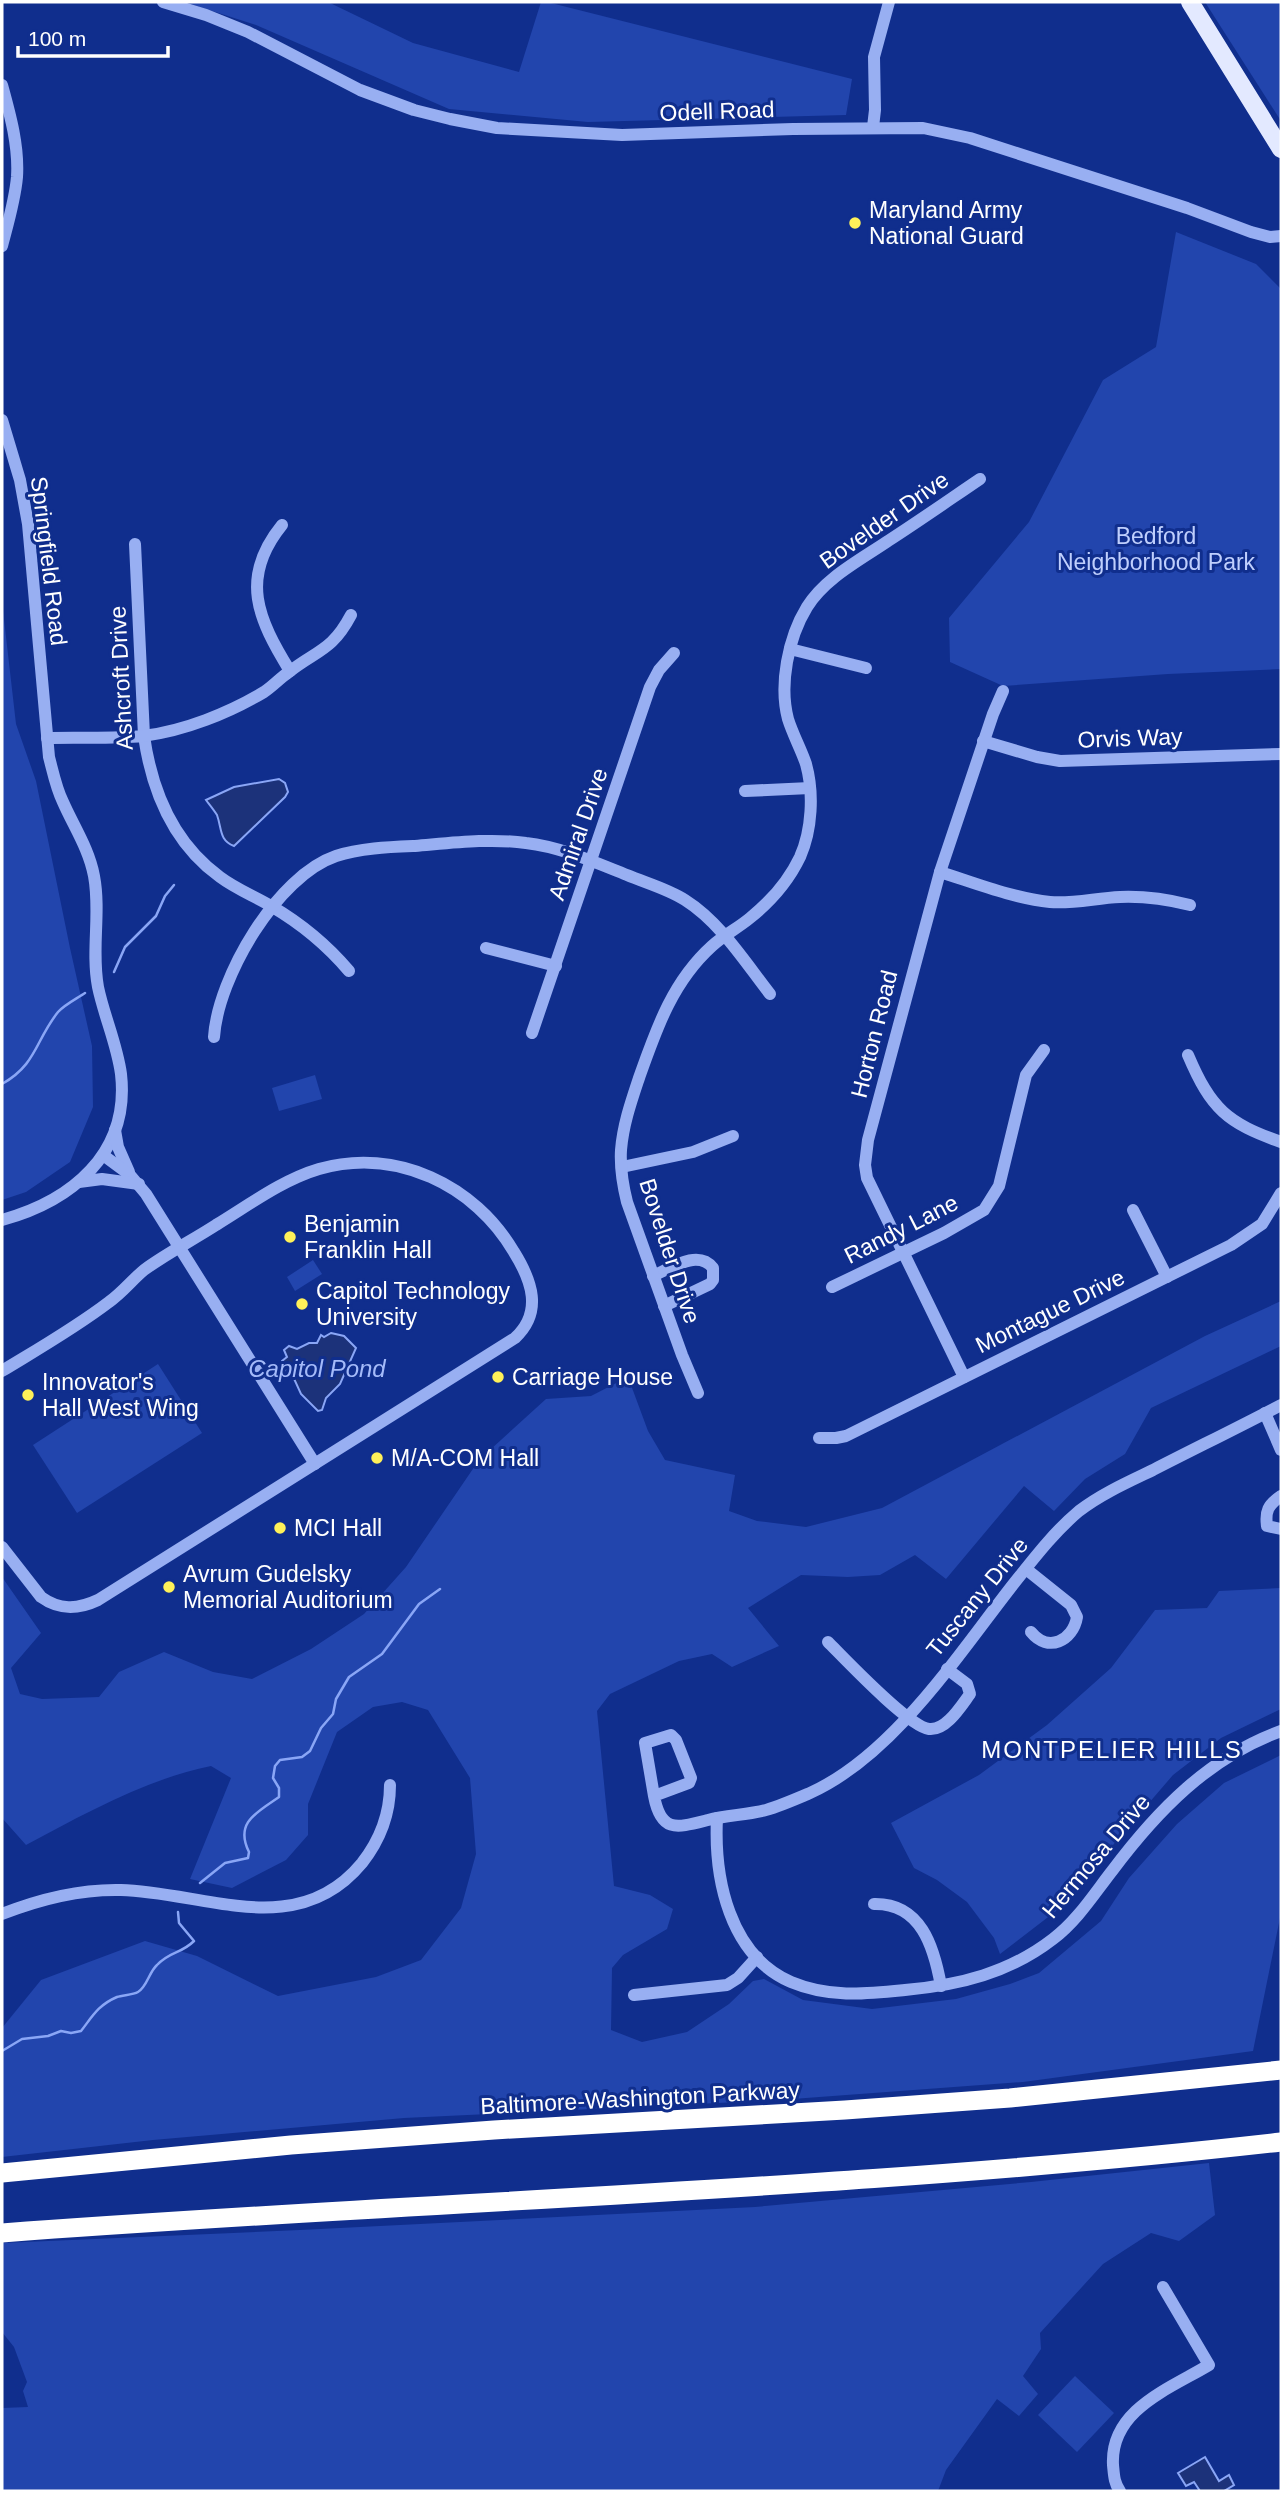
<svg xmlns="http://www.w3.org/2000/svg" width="1283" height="2493" font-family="Helvetica,sans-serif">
<rect width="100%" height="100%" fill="#102e8d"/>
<g fill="#2245ad">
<path d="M184,2H328L413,43L519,72L541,2H547L852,79L846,115L588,122L449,109L256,25Z"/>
<path d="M1205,2H1281V121Z"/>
<path d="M1176,232L1256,264L1281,289V669L1168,674L1003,686L950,662L949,618L1029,522L1103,380L1156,347Z"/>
<path d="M2,602L16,724L36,781L70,948L92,1046L93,1107L70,1162L26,1192L2,1200Z"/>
<path d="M315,1075L322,1099L279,1111L272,1088Z"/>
<path d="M313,1260L322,1274L295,1291L287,1277Z"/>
<path d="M1281,1301V1346L1151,1408L1125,1454L1085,1479L1054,1511L1024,1486L946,1579L915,1555L880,1575L848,1577L801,1575L748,1608L779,1646L732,1667L712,1654L679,1661L610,1694L597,1711L614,1886L650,1895L673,1909L667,1929L623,1955L612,1968L611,2030L642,2042L687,2032L729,2004L753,1981L764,1979L803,2000L872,2009L956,1999L1010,1984L1039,1973L1101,1921L1129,1878L1177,1824L1224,1783L1281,1755V1913L1253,2051L1023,2082L779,2100L404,2118L153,2140L2,2157V2028L41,1980L145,1941L197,1956L278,1996L376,1977L421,1960L461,1908L476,1854L470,1778L428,1710L402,1702L373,1707L337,1732L308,1804V1835L286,1860L232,1888L190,1879L231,1778L211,1766C149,1778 82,1815 26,1845L2,1818V1577L41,1633L11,1668L20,1694L42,1699L99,1697L119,1672L164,1652L213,1672L252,1679L311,1649L364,1614L406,1567L479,1460L546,1399L591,1396L628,1377L648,1431L665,1460L735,1475L729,1511L757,1521L806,1527L882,1508L1205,1336Z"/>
<path d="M158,1364L202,1433L77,1513L33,1445Z"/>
<path d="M1281,1588V1709L1221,1738L1173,1775L1117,1840L1069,1901L1000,1954L994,1938L967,1902L937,1880L914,1868L891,1823L979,1775L1047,1725L1111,1668L1155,1610L1207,1608L1219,1591Z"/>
<path d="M1209,2163L1215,2215L1179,2241L1151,2233L1103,2264L1040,2333L1041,2349L1023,2376L1038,2394L1019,2416L997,2399L946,2470L938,2491H2V2408L28,2407L23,2391L27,2382L14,2347L2,2332V2243L300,2230L755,2207L1031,2182Z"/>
<path d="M1075,2376L1114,2413L1077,2452L1038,2415Z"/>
</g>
<g fill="#1c327a" stroke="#8aa6f6" stroke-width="2">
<path d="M279,779L285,783L288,792L285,797L234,846C219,840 222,829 217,815C214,810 209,804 206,800L234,787Z"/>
<path d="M331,1333L344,1336L356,1348L340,1384L326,1398L322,1410L318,1411L301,1394L291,1372L282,1369V1361L287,1357L284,1350L289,1346L297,1349L309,1343H317L321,1335L324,1337Z"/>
<path d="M1205,2457L1219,2481L1229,2475L1234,2485L1224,2491H1200L1194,2482L1186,2486L1178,2473Z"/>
</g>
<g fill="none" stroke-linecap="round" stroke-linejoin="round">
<g stroke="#8aa6f6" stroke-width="2.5">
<path d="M114,972L125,947L156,916L165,896L174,885"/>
<path d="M2,1084C37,1064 35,1041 58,1012C64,1005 76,999 85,993"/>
<path d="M200,1883L225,1863L248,1858L249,1852C234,1822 258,1812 279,1797V1788L273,1778L275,1766L280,1760L302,1757L310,1751L321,1728L333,1714L336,1699L349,1677L382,1654L419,1604L440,1589"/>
<path d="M2,2051L22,2039L48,2036L61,2031L71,2033L81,2031C92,2017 98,2005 117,1997C123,1995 133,1995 138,1992C147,1987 149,1972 157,1965C170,1951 181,1954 194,1941L179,1923L178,1912"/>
</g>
<g stroke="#98aff2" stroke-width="12">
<path d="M163,2L206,15L248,32L360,90L414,110L450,119L497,128L622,135L793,129L923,128L970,138L1187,208L1251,232L1270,237L1281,236"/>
<path d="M2,85C10,114 19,146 17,177C15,200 8,223 2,246"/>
<path d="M873,127L875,110L874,57L889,2"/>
<path d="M2,420L20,480L28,524L49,757C53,772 56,788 63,802C74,827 89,849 94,876C101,913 91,950 98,987C104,1016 117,1044 121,1074C130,1154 71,1201 2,1220"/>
<path d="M282,525C239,578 258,619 290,671"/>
<path d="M135,544L144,736C152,792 173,843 220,877C236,889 254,896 271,906C300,923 327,945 349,971"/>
<path d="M790,649L866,668"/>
<path d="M47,738C78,737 111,739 143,736C184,731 229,713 264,692C273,686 280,678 289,672C317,650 332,651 351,615"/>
<path d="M983,741L1037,757L1060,761L1281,754"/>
<path d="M745,791L810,788"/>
<path d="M940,872C975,883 1012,898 1050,902C1073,904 1096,898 1120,897C1144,896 1166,899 1190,905"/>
<path d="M486,948L556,966"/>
<path d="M532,1033L650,687L659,670L674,653"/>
<path d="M214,1037C218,977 277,876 336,856C360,848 390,847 415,846C451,843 490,838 526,843C561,847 594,862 627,875C646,883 668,889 685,900C720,922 745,962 770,994"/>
<path d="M1188,1055C1211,1109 1227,1123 1281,1142"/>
<path d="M115,1130L118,1147L129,1172"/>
<path d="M103,1155L130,1175L146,1194L315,1464"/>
<path d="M622,1167L693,1152L733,1136"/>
<path d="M79,1182L102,1179L139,1184"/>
<path d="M1133,1210L1167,1277"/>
<path d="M653,1276C671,1268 698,1249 713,1268V1280L710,1284L664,1306"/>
<path d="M832,1287L944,1233L984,1210L999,1186L1026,1075L1044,1050"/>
<path d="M2,1371C38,1349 75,1328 109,1302C122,1293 132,1280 144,1270C167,1253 193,1240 216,1225C249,1205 282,1180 319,1169C396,1147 475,1185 514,1252C532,1281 543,1312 515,1338L98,1600C77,1610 59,1610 41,1597L2,1547"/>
<path d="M964,1377L867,1178L865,1165L868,1140L940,872L993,714L1003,691"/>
<path d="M698,1393L682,1355L627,1202C623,1186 620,1167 621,1150C623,1125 631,1102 639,1078C656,1030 672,982 712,946C724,935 738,928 750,918C770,902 789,880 800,857C812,830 814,793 806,764C801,749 793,735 788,719C779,685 788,638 807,607C825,578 860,560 888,541C919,521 949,500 980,479"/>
<path d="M1265,1413L1281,1450"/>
<path d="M819,1438H836L846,1436L1231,1245L1262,1224L1281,1193"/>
<path d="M1281,1496C1268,1505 1265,1511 1267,1526L1281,1529"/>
<path d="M1026,1569L1071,1605L1077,1617C1073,1641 1048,1653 1031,1632"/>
<path d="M828,1642C846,1660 908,1726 929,1729C946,1731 961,1706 970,1694L967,1684L947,1669"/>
<path d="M654,1796L689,1783L691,1778L676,1740L671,1735L645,1743L654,1796C661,1833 676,1828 708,1820C727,1815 747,1815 766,1810C780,1806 796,1799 810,1793C894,1755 959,1653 1015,1582C1035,1557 1055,1531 1079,1511C1101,1494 1128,1482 1153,1470C1196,1448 1239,1427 1281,1405"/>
<path d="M717,1818C714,1878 729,1955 791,1982C829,1998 865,1994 905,1990C960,1985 1009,1973 1053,1939C1077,1921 1094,1894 1112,1871C1157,1811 1209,1757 1281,1731"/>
<path d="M874,1904C921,1903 934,1947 941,1986"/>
<path d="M2,1914C40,1899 80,1889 121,1890C204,1892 297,1942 362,1863C380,1840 390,1814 390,1785"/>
<path d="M634,1995L727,1985L738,1978L757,1957"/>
<path d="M1120,2491C1114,2483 1114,2475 1113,2465C1110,2410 1169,2389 1209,2365L1163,2287"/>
</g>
<path stroke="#e3e9ff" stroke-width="18" d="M1190,2L1281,149"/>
<g stroke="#fff" stroke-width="19">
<path d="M2,2173L291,2145L494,2130L845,2110L1010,2098L1281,2070"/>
<path d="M2,2233C428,2201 856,2190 1281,2142"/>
</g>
</g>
<g fill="#fff159" stroke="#102e8d" stroke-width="2.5">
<circle cx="855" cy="223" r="7"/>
<circle cx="290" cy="1237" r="7"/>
<circle cx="302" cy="1304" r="7"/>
<circle cx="498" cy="1377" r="7"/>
<circle cx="28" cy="1395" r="7"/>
<circle cx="377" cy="1458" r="7"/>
<circle cx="280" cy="1528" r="7"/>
<circle cx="169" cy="1587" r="7"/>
</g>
<g text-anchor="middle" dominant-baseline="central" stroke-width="6" stroke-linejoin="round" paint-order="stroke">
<g font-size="23" fill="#fff" stroke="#102e8d">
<text transform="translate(717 111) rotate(-2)">Odell Road</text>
<text transform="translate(884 520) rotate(-35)">Bovelder Drive</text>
<text transform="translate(49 561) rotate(83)">Springfield Road</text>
<text transform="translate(121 678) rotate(-93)">Ashcroft Drive</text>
<text transform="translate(1130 738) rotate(-2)">Orvis Way</text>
<text transform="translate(578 834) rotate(-71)">Admiral Drive</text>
<text transform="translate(874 1034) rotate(-76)">Horton Road</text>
<text transform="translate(901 1229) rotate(-27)">Randy Lane</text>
<text transform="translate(670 1251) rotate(72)">Bovelder Drive</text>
<text transform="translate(1050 1311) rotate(-26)">Montague Drive</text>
<text transform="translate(977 1597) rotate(-51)">Tuscany Drive</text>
<text transform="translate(1096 1856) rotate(-50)">Hermosa Drive</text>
<text transform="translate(640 2098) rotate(-3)">Baltimore-Washington Parkway</text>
</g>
<g font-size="23" fill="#fff" stroke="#102e8d" text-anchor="start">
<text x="869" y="210">Maryland Army<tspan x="869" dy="26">National Guard</tspan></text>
<text x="304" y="1224">Benjamin<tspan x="304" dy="26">Franklin Hall</tspan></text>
<text x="316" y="1291">Capitol Technology<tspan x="316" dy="26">University</tspan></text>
<text x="512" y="1377">Carriage House</text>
<text x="42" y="1382">Innovator's<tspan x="42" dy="26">Hall West Wing</tspan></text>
<text x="391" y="1458">M/A-COM Hall</text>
<text x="294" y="1528">MCI Hall</text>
<text x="183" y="1574">Avrum Gudelsky<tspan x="183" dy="26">Memorial Auditorium</tspan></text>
</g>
<g font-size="23" fill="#bfcffd" stroke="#102e8d">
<text x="1156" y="536">Bedford<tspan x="1156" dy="26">Neighborhood Park</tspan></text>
</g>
<g font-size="24" font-style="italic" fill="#a4baf9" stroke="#102e8d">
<text x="317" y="1368">Capitol Pond</text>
</g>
<g font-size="24" letter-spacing="2" fill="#fff" stroke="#102e8d">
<text x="1112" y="1749">MONTPELIER HILLS</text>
</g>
</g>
<rect width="1283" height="2493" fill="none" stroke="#ffffff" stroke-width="7"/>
<path d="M18 46v10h150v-10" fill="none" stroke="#ffffff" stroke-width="3.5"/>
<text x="28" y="46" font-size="21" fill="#ffffff" stroke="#102e8d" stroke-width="5" paint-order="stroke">100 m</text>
</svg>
